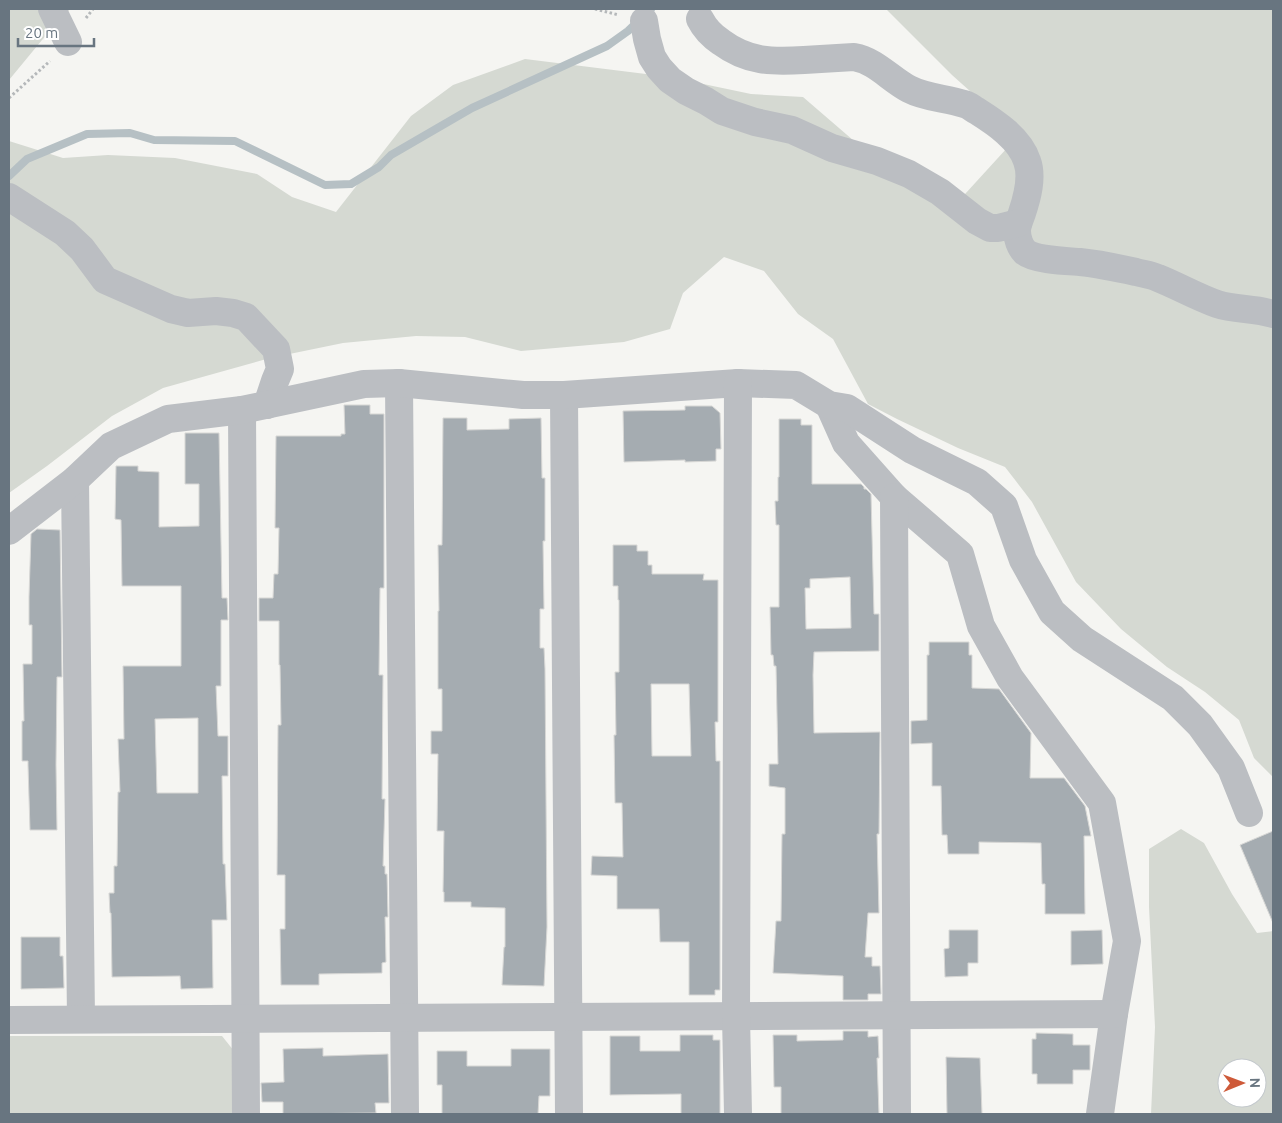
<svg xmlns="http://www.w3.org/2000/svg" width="1282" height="1123" font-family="Ubuntu,sans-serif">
<rect width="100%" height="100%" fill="#f5f5f2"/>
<g fill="#d5d9d2" fill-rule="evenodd">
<path d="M9,9H70L42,40L9,80Z"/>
<path d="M886,9H1273V777L1254,758L1239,720L1205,692L1167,667L1121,629L1076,582L1032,502L1005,467L958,448L897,419L868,404L833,339L798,314L764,271L724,257L683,293L670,329L624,342L521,351L465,337L416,336L343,343L270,358L163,388L112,416L47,466L9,493V141L63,158L108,155L175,158L257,174L292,197L336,212L411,116L453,85L525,59L670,77L751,94L803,97L868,153L955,205L1019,135L952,75Z"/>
<path d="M1181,829L1204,843L1232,894L1257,933L1273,931V1114H1151L1155,1027L1149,907V849ZM1227,1068H1257V1098H1227Z"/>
<path d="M9,1036H222L234,1051V1114H9Z"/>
</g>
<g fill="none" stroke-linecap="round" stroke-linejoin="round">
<path stroke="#b6c0c4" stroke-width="8" d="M9,176L27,159L87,134L130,133L154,140L235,141L325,185L351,184L379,167L391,155L472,108L607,46L628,31L651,9"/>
</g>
<g fill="#a5acb1" stroke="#d7d7d5" fill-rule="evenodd">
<path d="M344,405H370V414H384V588H380L379,675H383L382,799H385L383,866H385V874H387L388,917H385L386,962L382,963V973L319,974V985H281L280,929H285V875H277L278,725H281L280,665H279V621H259V598H273L274,574H278L279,528H275L276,436H341V434H345Z"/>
<path d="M685,406H712L720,413L721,449H716V461L685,462V460L624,462L623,411L685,410Z"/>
<path d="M443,418H467V430L509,429V419L541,418L542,478H545V541H543L544,609H540V648H544L545,669L547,927L544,986L502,985L504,947H505V908L471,907V902H444V892H443L444,831H437L438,754H431V731H442V689H438V611H439L438,545H442Z"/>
<path d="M779,419H801V425H812V484H861L864,487V489H866L871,494L874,614H879V651L814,652L813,675L814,733L880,732L879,834H877L879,913H868L865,957H872V966H880L881,994H868V1000H843V976L773,973L776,921H781L782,834H785V788L769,786V764H778L776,666H774L773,655H771L770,607H779V525H776L775,501H778V477H779ZM850,577L851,628L806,629L805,588H810V579Z"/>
<path d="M185,433H219L222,598H227L228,620H221V686H216L218,736H228V776H222L223,864H225L227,920H212L213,988L181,989L180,976L112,977L111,913H110L109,893H114V866H117L118,792H120L118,739H124L123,666H181V586H122L121,520L115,519L116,466H138V471L159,472V527L199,526V484H185ZM198,718V793H157L155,719Z"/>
<path d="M37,529L60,530L62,677H57L56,765L57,830H30L28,765V761H22V721H24L23,664H32V625H29V597L31,534Z"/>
<path d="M613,545H637V551H648V565H652V574H704L703,580H718V722H715L716,761H720V990H715V995H689V942H660L659,909H617V876L591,875L592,856L623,857L622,803H615L614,735H616L615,672H619V600H618V586H613ZM651,684H689L691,756H652Z"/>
<path d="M929,642H969V655H972V688L999,689L1031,733L1030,778H1064L1085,806L1091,836H1084L1085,914H1045V884H1042L1041,843L979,842V854H948L947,835H942L941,786H932V743L911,744V721L927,720V655H929Z"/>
<path d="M1273,831V923L1240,845Z"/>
<path d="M949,930H978V963H968V976L945,977L944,949L949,948Z"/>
<path d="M1102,930L1103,964L1071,965V931Z"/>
<path d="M21,937H60V956H63L64,988L21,989Z"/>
<path d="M843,1031H868V1037L878,1036L879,1058H877L879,1114H781V1087H774L773,1035H797V1041L843,1040Z"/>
<path d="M1036,1033L1073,1034V1045H1090V1070H1073V1084H1037V1074H1032V1039H1036Z"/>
<path d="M680,1035H713V1040H720V1114H681V1094L610,1095V1036H640V1051H680Z"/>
<path d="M323,1048V1056L388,1054L389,1103H375L376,1113L283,1114V1102H262L261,1083L284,1082L283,1049Z"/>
<path d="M511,1049H550V1096H539L538,1114H442V1085H437V1051H467V1066H511Z"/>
<path d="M946,1057L980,1058L982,1114H947Z"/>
</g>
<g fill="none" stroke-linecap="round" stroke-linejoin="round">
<g stroke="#b5b8ba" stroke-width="3" stroke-dasharray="2.5 2.5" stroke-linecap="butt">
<path d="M595,9L619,15"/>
<path d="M86,18L93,9"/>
<path d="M9,98L50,61"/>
</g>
<g stroke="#bbbec2" stroke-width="28">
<path d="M52,9L68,42"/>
<path d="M700,19C705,29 712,36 721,42C748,62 772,62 804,60C821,59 838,58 854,57C876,61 890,79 909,89C926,98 946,98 964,104C969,105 973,109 977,111C996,123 1020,139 1027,161C1033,177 1027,198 1022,213C1020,219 1017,225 1017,231C1017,238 1020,247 1025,252C1035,260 1067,261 1080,262C1100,264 1118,268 1136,272C1144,274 1152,275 1158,278C1178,286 1197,297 1217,304C1235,310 1255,308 1273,314"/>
<path d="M644,21L647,39L652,57L659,68L670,80L686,91L706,101L722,111L755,122L792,130L832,148L877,161L909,174L940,192L977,221L990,228H998L1018,223"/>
<path d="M9,197L65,233L82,249L105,280L171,309L188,313L216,311L233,313L246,317L276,349L280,369L275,381L267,405"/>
<path d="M399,383L405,1114"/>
<path d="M564,395L569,1114"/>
<path d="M829,405L846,443L894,497L960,554L981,626L1010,678L1102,803L1127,941L1114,1014L1100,1114"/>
<path d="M242,410L246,1114"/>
<path d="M75,480L81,1019"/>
<path d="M894,497L897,1114"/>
<path d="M9,531L75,480L111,446L168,419L242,410L364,384L399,383L523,395H564L738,383L796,385L829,405L847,408L912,450L977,482L1004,506L1023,560L1052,612L1082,639L1173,698L1200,725L1231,768L1249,813"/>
<path d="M9,1020L1114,1014"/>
<path d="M738,1114L736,1016L738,383"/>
</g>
</g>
<rect width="1282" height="1123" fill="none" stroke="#687580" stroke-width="20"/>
<g transform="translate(1242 1083) rotate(89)"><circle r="24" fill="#ffffff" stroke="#c3c8cc"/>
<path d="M0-4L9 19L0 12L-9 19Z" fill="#ce5a39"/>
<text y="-8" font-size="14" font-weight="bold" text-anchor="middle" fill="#687580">N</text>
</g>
<path d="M18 38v8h76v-8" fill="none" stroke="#687580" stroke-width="2.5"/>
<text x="25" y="38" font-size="15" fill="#687580" stroke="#ffffff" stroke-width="4" paint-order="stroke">20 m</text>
</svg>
